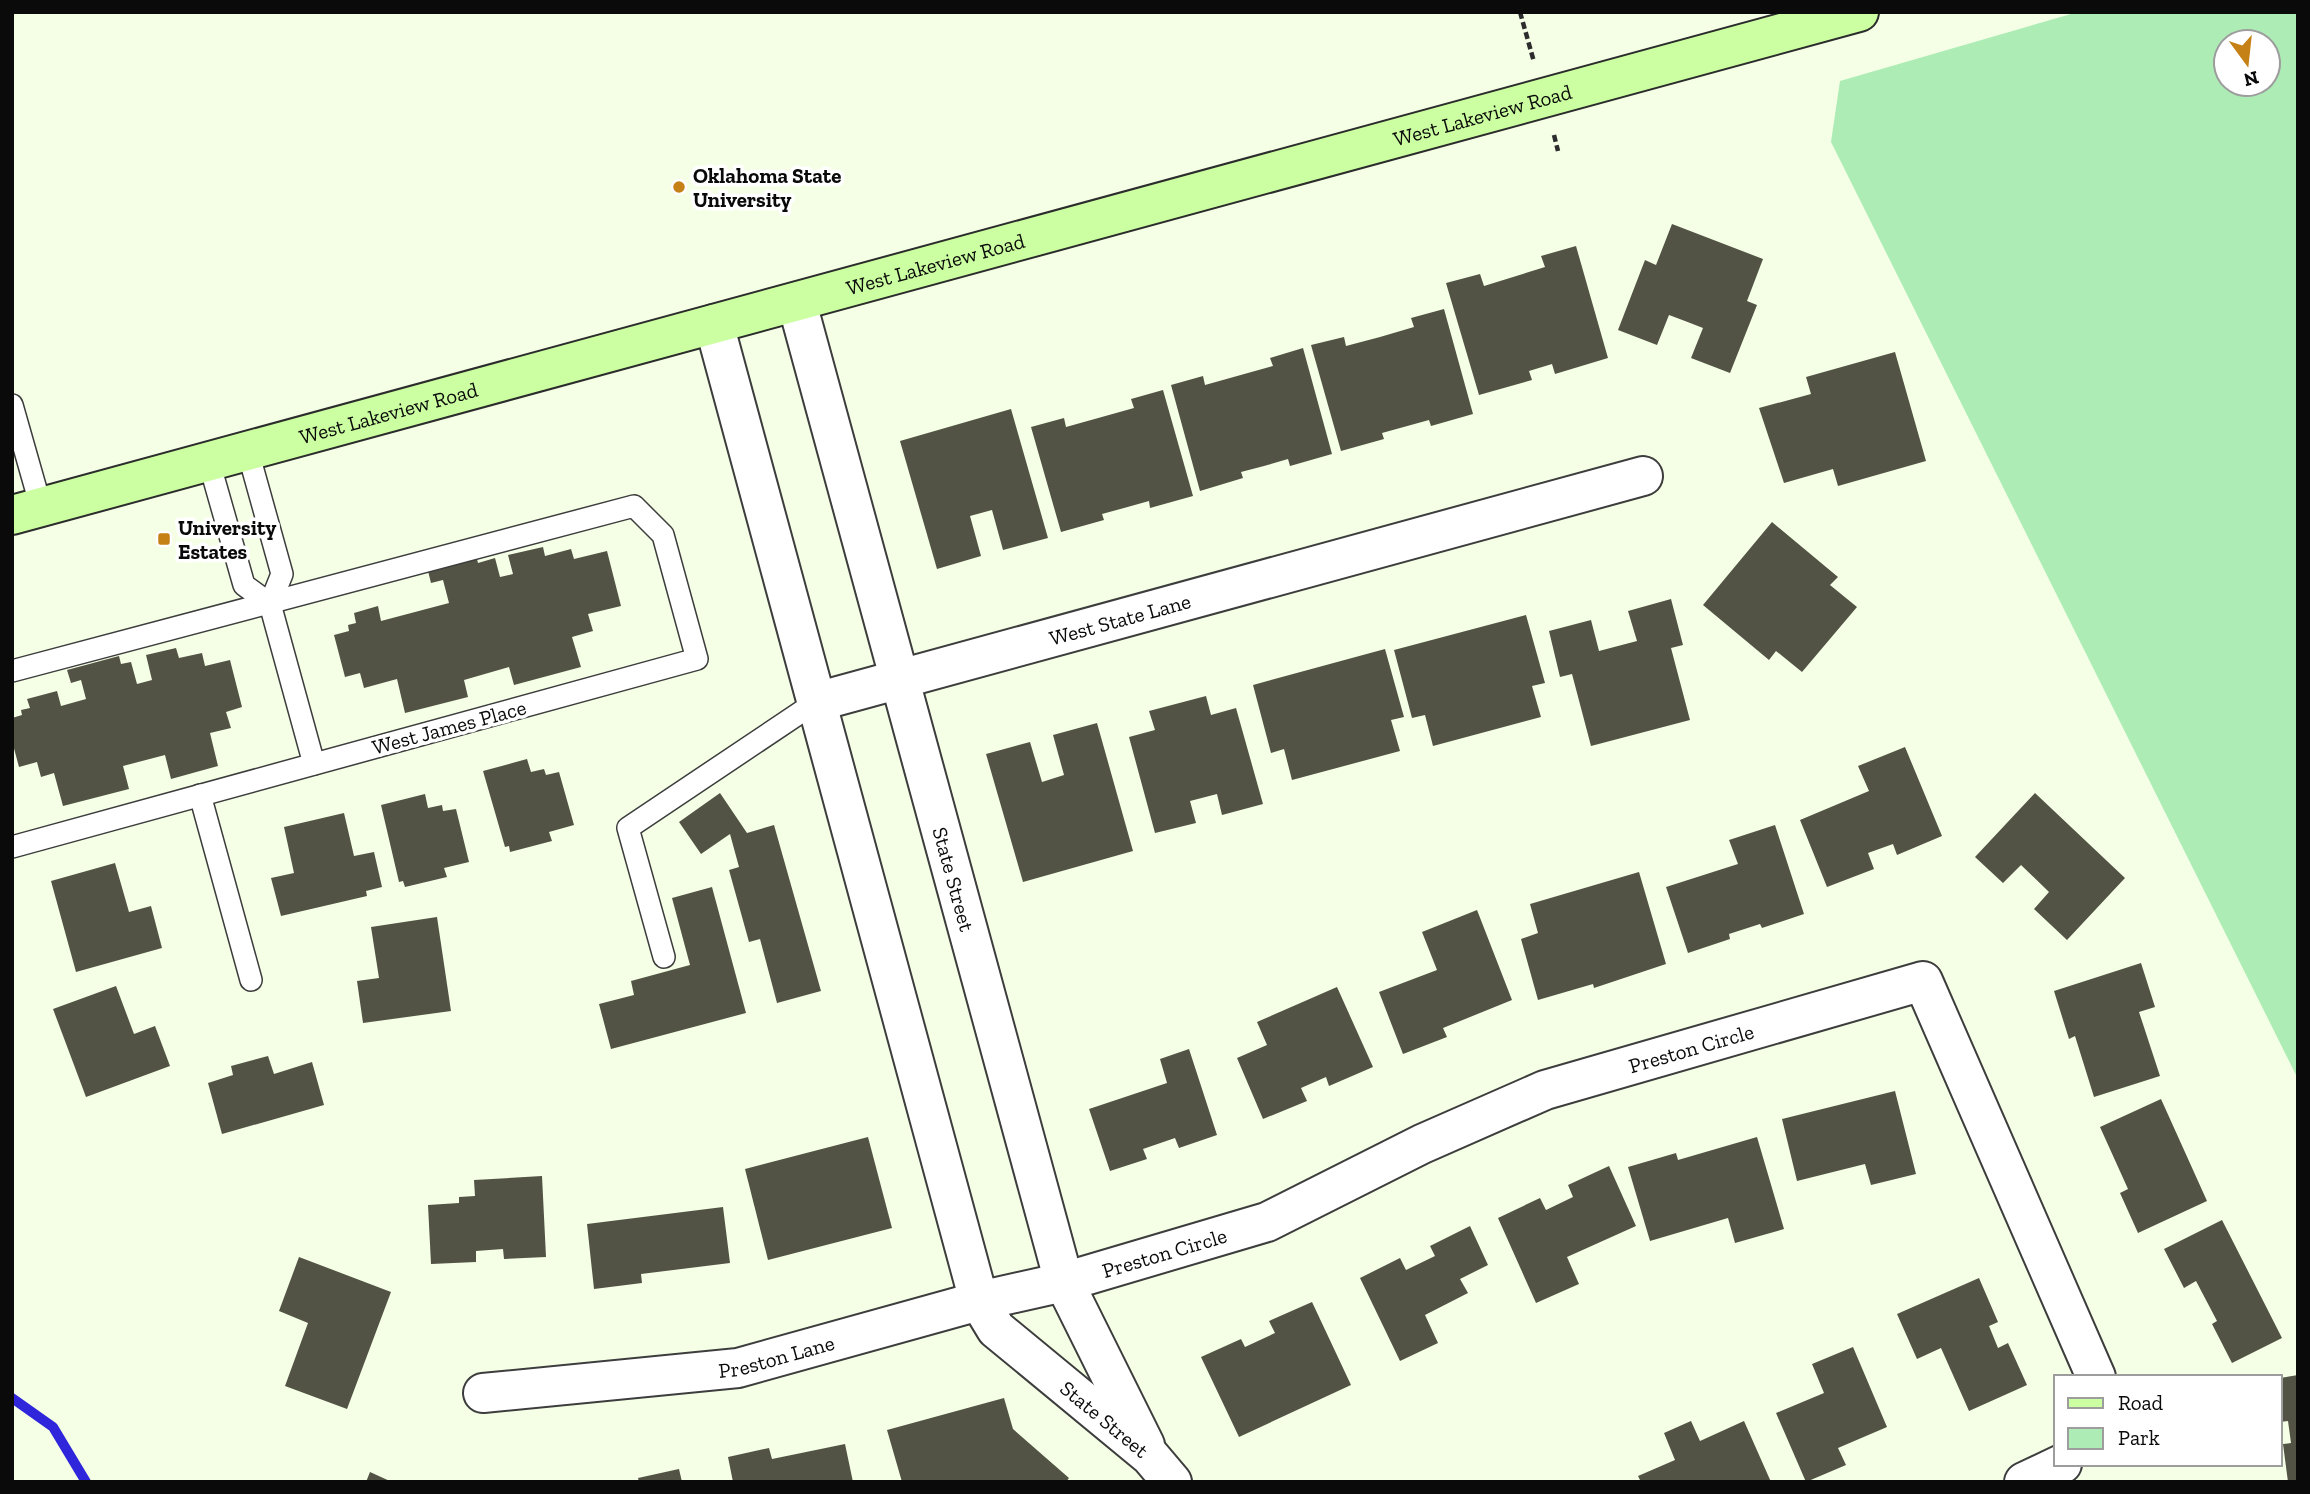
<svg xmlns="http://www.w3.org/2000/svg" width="2310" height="1494" font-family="'Zilla Slab',serif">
<rect width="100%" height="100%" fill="#f4ffe6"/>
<path fill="#adedb5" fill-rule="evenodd" d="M2078,12H2298V1079L1831,142L1840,81ZM2226,42H2268V84H2226Z"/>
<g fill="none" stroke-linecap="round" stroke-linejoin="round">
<path stroke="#2f25da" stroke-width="10" d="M12,1398L53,1427L86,1482"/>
</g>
<g fill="#535345">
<path d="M1672,224L1763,259L1747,301L1757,305L1730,373L1691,358L1703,328L1685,321L1669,315L1657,345L1618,330L1645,260L1656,265Z"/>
<path d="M1576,246L1608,358L1555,374L1552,364L1529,371L1532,380L1479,395L1446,283L1480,274L1484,286L1545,267L1541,256Z"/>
<path d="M1444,309L1473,414L1431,426L1429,420L1382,433L1384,439L1341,451L1311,345L1344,337L1346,346L1380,337L1414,327L1411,318Z"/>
<path d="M1303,348L1332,454L1290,466L1288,459L1264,466L1241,472L1243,478L1200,491L1171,385L1203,376L1205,385L1273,366L1270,358Z"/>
<path d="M1895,352L1926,461L1838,486L1833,469L1784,483L1759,408L1811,394L1806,377Z"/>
<path d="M1163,390L1193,496L1150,508L1149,501L1124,508L1102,514L1104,520L1061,532L1031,427L1064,418L1066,427L1134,408L1131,399Z"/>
<path d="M1011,409L1048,538L1003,550L992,510L970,516L981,556L937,569L900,441Z"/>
<path d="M1772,522L1838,577L1830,585L1857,607L1802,672L1776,651L1769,660L1703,605Z"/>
<path d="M543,547L545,556L571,549L574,559L607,551L621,606L588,614L593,631L572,637L581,667L514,685L509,667L464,680L468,697L405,713L397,679L364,688L360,673L345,677L334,635L349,631L348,625L356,623L354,613L378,606L381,621L449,603L443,580L431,583L428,571L477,559L478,563L495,558L500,577L513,574L508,555Z"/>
<path d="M1671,599L1683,645L1671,648L1690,720L1591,746L1572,674L1560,677L1549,631L1591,620L1599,651L1637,641L1628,611Z"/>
<path d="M1526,615L1545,683L1532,686L1541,717L1433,746L1425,715L1412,718L1394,650Z"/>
<path d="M176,648L179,658L202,653L205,666L230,660L242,707L226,712L231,728L210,733L218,766L171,779L165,755L123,766L129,789L63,806L54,773L41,777L37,762L19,767L12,741V718L22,715L21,710L30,708L27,699L57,691L61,706L86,699L81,680L71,683L67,670L119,656L121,664L131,662L137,684L152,680L146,655Z"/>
<path d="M1385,649L1404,717L1391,720L1400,751L1292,780L1284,749L1271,753L1253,685Z"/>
<path d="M1206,696L1211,715L1236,708L1263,804L1222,815L1217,794L1190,801L1196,823L1155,833L1129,737L1155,730L1149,711Z"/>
<path d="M1097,723L1133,851L1023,882L986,754L1030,742L1042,782L1064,775L1053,735Z"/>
<path d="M1905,747L1942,836L1897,855L1893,844L1868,853L1874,869L1827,887L1800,820L1869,791L1858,766Z"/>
<path d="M527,759L531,772L544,769L546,775L559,772L574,825L549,832L552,841L510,852L509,846L505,847L483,771Z"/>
<path d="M720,793L747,833L774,825L821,991L777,1003L760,939L749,942L729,870L739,867L730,834L701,854L679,822Z"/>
<path d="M2035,793L2125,878L2067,940L2034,909L2049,892L2021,865L2003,883L1975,857Z"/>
<path d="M425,794L428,808L442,805L443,811L456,809L469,862L444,868L447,877L405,887L403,881L399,882L381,805Z"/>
<path d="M344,813L354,856L374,852L382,887L366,891L367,896L281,916L271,878L294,873L284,827Z"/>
<path d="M1775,825L1804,914L1762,928L1760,924L1729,934L1730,939L1688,953L1666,887L1738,864L1729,840Z"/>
<path d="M115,863L129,912L151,906L162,948L76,972L51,881Z"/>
<path d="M1639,872L1666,964L1594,988L1593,984L1538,1000L1521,939L1538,933L1530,904Z"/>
<path d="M712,887L746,1013L611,1049L599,1004L634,995L631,981L690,965L672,898Z"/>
<path d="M1477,910L1512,1000L1443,1028L1447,1037L1403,1054L1379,992L1437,970L1422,932Z"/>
<path d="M437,917L451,1011L363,1023L357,981L379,978L371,927Z"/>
<path d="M2141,963L2155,1007L2139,1012L2160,1076L2094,1097L2075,1036L2069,1039L2054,991Z"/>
<path d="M116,986L134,1034L155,1026L170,1066L86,1097L53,1009Z"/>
<path d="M1337,987L1373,1067L1329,1086L1326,1077L1301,1088L1307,1101L1263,1119L1237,1058L1267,1045L1257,1022Z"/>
<path d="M1189,1049L1217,1135L1179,1148L1175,1138L1143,1149L1147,1159L1110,1171L1089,1109L1167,1083L1160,1059Z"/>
<path d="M268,1056L274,1074L312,1062L324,1105L222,1134L208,1083L233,1075L231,1066Z"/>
<path d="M1895,1091L1916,1174L1871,1185L1865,1164L1797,1181L1782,1119Z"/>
<path d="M2161,1099L2207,1201L2138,1233L2120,1193L2128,1189L2100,1127Z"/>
<path d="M868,1137L892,1228L768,1260L745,1169Z"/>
<path d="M1757,1137L1784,1229L1735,1243L1728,1218L1650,1241L1628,1167L1676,1153L1678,1160Z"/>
<path d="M1609,1166L1636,1226L1567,1257L1579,1284L1536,1303L1498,1218L1540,1198L1546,1210L1573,1197L1568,1185Z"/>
<path d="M542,1176L546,1257L504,1259L503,1249L476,1251V1262L431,1264L428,1205L459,1203V1197L475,1196L474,1180Z"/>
<path d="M723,1207L730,1263L641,1274L642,1283L594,1289L587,1224Z"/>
<path d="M2222,1220L2282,1338L2232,1363L2212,1324L2217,1321L2196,1281L2184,1288L2164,1249Z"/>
<path d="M1470,1226L1488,1265L1460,1279L1468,1293L1425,1315L1438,1343L1400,1361L1360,1278L1400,1258L1406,1270L1435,1256L1430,1246Z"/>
<path d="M299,1257L391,1292L347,1409L285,1386L308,1323L279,1311Z"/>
<path d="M1979,1278L1998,1322L1989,1326L1998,1348L2008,1343L2027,1385L1969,1411L1941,1348L1917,1359L1897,1314Z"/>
<path d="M1312,1302L1351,1385L1239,1437L1201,1357L1241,1339L1245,1347L1275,1333L1269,1321Z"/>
<path d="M1853,1347L1887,1427L1838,1448L1846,1465L1806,1482L1776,1413L1824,1393L1812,1364Z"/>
<path d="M2298,1375V1482H2288L2283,1444L2291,1443L2288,1421L2280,1422V1378Z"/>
<path d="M1004,1398L1013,1429L1069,1478L1066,1482H902L887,1430Z"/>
<path d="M1691,1421L1700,1441L1744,1421L1771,1482H1641L1638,1476L1675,1460L1664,1433Z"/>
<path d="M845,1444L853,1482H733L728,1457L769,1448L772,1459Z"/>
<path d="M679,1469L682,1482H639L638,1478Z"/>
<path d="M370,1472L392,1482H366Z"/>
</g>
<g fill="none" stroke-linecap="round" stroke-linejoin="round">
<g stroke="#3d3d3d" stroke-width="24">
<g id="service">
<path d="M12,405L41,507"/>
<path d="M248,452L282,574L270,604L314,764"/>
<path d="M209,462L244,585L270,604"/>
<path d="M12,671L634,506L663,535L697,659L12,847"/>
<path d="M200,795L251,980"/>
<path d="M664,957L628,828L816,702"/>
</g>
</g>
<g stroke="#3d3d3d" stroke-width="42">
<g id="minor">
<path id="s1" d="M797,303L1064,1282L1145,1445"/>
<path id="s2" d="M714,324L979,1301L996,1329L1150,1456L1172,1482"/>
<path id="s3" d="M816,702L1643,476"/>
<path id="s4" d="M483,1393L738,1368L979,1301L1064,1282L1267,1222L1422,1144L1545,1090L1923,981L2096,1377"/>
<path d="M2024,1482L2062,1464"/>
</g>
</g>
<g stroke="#2c2c2c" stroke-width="42">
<g id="secondary">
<path id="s5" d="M12,515L1859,12"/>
</g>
</g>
<g stroke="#2c2c2c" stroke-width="4.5" stroke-dasharray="7 3.5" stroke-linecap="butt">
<path d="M1520,12L1534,62"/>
<path d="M1554,135L1558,151"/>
</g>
<use href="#service" stroke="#fff" stroke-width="21"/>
<use href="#minor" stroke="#fff" stroke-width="38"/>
<use href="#secondary" stroke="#ccffa1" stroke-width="38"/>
</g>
<g fill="#c68116" stroke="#fff" stroke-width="2.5">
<circle cx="679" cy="187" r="7"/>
<rect x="157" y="532" width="14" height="14" rx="3.5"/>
</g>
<g text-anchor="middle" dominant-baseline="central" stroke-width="7" stroke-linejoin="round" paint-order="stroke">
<g font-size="21" fill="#0a0a0a" stroke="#fff">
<text stroke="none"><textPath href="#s5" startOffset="1524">West Lakeview Road</textPath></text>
<text stroke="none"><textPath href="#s5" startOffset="957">West Lakeview Road</textPath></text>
<text stroke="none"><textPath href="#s5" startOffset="390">West Lakeview Road</textPath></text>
<text stroke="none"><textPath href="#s3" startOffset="315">West State Lane</textPath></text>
<text transform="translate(449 727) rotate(-15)">West James Place</text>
<text stroke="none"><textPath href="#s1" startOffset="597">State Street</textPath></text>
<text stroke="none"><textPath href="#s4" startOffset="1265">Preston Circle</textPath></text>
<text stroke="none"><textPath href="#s4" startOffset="698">Preston Circle</textPath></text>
<text stroke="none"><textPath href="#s4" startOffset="296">Preston Lane</textPath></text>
<text stroke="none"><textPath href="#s2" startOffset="1186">State Street</textPath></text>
</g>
<g font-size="21" font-weight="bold" fill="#0a0a0a" stroke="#fff" text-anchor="start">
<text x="693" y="175">Oklahoma State<tspan x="693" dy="24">University</tspan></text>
<text x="178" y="527">University<tspan x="178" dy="24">Estates</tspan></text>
</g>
</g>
<rect width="2310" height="1494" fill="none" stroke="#0a0a0a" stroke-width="28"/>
<rect x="2054" y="1375" width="228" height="91" fill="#ffffff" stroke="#9d9d9d" stroke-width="2"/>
<rect x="2068" y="1398" width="35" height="10" fill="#ccffa1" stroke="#9d9d9d" stroke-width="2"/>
<text x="2118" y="1410" font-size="21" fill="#0a0a0a">Road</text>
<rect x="2068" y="1428" width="35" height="21" fill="#adedb5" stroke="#9d9d9d" stroke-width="2"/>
<text x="2118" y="1445" font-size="21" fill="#0a0a0a">Park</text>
<g transform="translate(2247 63) rotate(165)"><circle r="33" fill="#ffffff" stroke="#9d9d9d" stroke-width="2"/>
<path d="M0-5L12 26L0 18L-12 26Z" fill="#c68116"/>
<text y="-10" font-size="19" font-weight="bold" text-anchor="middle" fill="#0a0a0a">N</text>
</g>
</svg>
